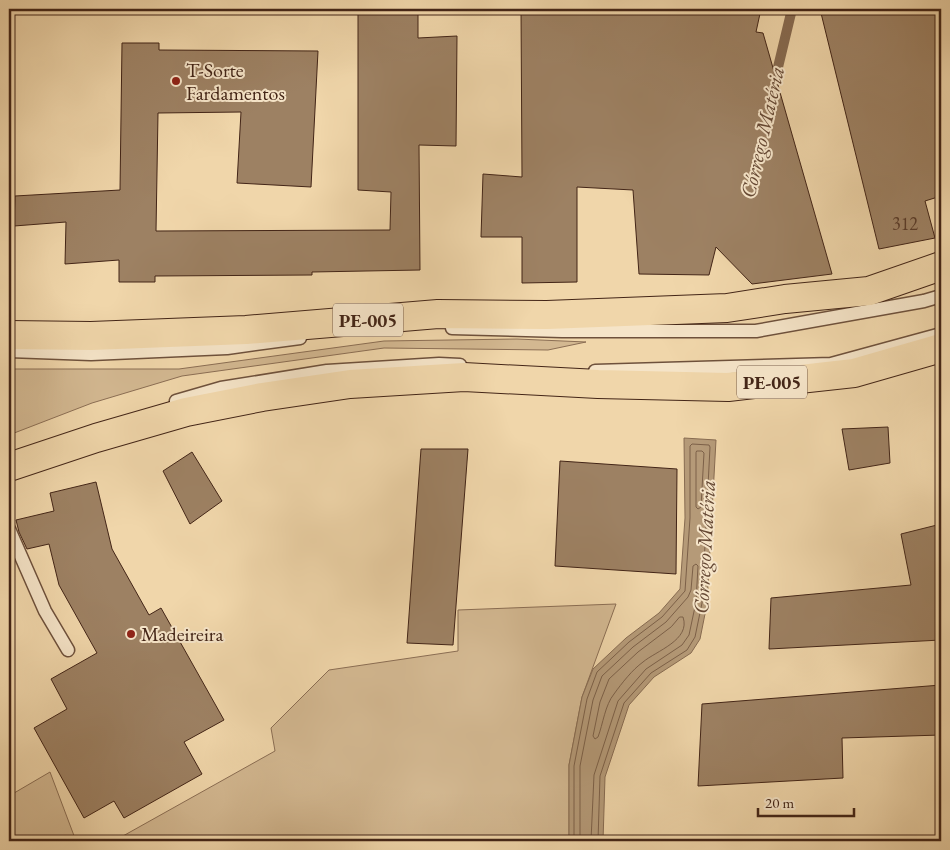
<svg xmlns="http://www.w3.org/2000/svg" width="950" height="850" font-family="'EB Garamond',serif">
<rect width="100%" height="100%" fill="#f0d6aa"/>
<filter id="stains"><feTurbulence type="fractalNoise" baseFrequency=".004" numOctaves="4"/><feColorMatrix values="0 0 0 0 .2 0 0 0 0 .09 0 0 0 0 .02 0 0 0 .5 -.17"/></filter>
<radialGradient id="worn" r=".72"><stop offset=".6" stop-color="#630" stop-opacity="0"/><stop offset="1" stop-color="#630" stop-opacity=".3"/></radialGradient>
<g fill="#d3b891" stroke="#8b6e54">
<path d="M517,339L586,342L548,350L384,348L182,376L92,403L9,435V369H179L384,341Z"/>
<path d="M616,604L582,697L569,765V841H114L275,751L271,728L329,670L458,651V610Z"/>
<path d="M50,772L76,841H9V796Z"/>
</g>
<path fill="#b59a78" stroke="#876b51" d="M684,438L716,440L707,604L700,639L691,653L654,677L629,705L605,777L603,841H569V765L582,697L593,669L626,638L659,613L680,589L685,518Z"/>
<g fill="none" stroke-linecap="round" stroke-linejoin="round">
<g stroke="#7c6048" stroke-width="1">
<path d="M697,451H702L704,453L701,507L698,509L696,507V453Z"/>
<path d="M680,617H683C691,640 656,651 643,662C632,670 622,683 614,694C605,705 603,724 598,737L595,739L593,736L600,702L609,679L638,652L671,627Z"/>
<path d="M574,841V766L587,699L597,672L629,642L662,617L685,591L690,518V446L692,444L709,445L710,447L702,603L695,637L687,650L651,673L624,703L600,776L598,841"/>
<path d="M580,841V766L593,700L602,676L633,647L666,622L688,597L691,590L693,566L696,564L698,566L696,602L689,635L682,645L646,669L618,701L594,775L591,841"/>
</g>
<path stroke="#876b51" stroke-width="10" d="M773,88L792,9"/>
</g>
<g fill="#9d8163" stroke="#432517">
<path d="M358,9H418V38L457,36L456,146L419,145L420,270L312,272V275L155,276V282H119V260L65,264L66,222L14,226L15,196L120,190L122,43H159V50L318,51L311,187L237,183L241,112L158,113L156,231L390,230L391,192L358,190Z"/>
<path d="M521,9H761L756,32L763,33L832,274L752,284L716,247L709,275L639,274L633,190L577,187V282L522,283V237H481L483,174L522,177Z"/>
<path d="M820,9H941V196L925,201L935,238L879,249Z"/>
<path d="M888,427L890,463L849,470L842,429Z"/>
<path d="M421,449H468L453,645L407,643Z"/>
<path d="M192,452L222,501L190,524L163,471Z"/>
<path d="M560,461L677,469L676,574L555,566Z"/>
<path d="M96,482L112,549L149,615L161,608L224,720L184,742L202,774L124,818L114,801L84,818L34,728L67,709L51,679L97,653L59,585L49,544L27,549L19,532L16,520L54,511L50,493Z"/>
<path d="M941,524V640L769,649L771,598L911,585L901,534Z"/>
<path d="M941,685V735L842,738L843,778L698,786L702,704Z"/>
</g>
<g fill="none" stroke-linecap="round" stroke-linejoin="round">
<g stroke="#6e513c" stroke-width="15">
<g id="lane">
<path d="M452,328L562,331H756L924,301L941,296"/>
<path d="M9,351L91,354L227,348L300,338"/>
<path d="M595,371L831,364L941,334"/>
<path d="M176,401L221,388L327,371L439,364L460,365"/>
<path d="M9,529L45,611L68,650"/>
</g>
</g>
<g stroke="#432517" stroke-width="30">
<g id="primary">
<path d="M9,335L91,336L246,330L438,314L547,315L727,308L785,299L869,291L941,266"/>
<path d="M9,467L96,438L186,412L262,397L350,384L464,377L598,384L728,387L854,373L941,348"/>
</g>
</g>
<use href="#lane" stroke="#f5e4c8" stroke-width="12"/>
<use href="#primary" stroke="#f0d6aa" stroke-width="28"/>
</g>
<g fill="#8f2418" stroke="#f5e4c8" stroke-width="2">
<circle cx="176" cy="81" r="5"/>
<circle cx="131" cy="634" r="5"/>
</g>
<g text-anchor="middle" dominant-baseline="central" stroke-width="4" stroke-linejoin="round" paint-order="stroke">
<g font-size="18" fill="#5a3c2a">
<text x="905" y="223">312</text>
</g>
<g fill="#f5e4c8" stroke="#785e4c" stroke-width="1">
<rect x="333" y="303.5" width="70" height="33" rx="4"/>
<rect x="737" y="365.5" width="70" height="33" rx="4"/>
</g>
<g font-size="19" font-weight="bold" fill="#432517">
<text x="368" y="320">PE-005</text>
<text x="772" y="382">PE-005</text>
</g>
<g font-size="20" fill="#432517" stroke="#f5e4c8" text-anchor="start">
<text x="186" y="70">T-Sorte<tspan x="186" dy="23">Fardamentos</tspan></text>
<text x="141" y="634">Madeireira</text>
</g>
<g font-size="21" font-style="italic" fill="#654834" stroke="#f5e4c8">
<text transform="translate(762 132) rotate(-77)">Córrego Matéria</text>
<text transform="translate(704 547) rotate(-87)">Córrego Matéria</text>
</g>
</g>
<rect width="950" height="850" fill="none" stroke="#f0d6aa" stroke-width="30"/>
<rect x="10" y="10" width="930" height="830" fill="none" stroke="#432517" stroke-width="2.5"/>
<rect x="15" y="15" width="920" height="820" fill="none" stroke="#432517"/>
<path d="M758 808v8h96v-8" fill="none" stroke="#432517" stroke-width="2.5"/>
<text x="765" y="808" font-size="15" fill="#432517" stroke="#f5e4c8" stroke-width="4" paint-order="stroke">20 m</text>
<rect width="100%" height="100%" filter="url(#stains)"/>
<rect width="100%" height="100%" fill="url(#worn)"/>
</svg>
